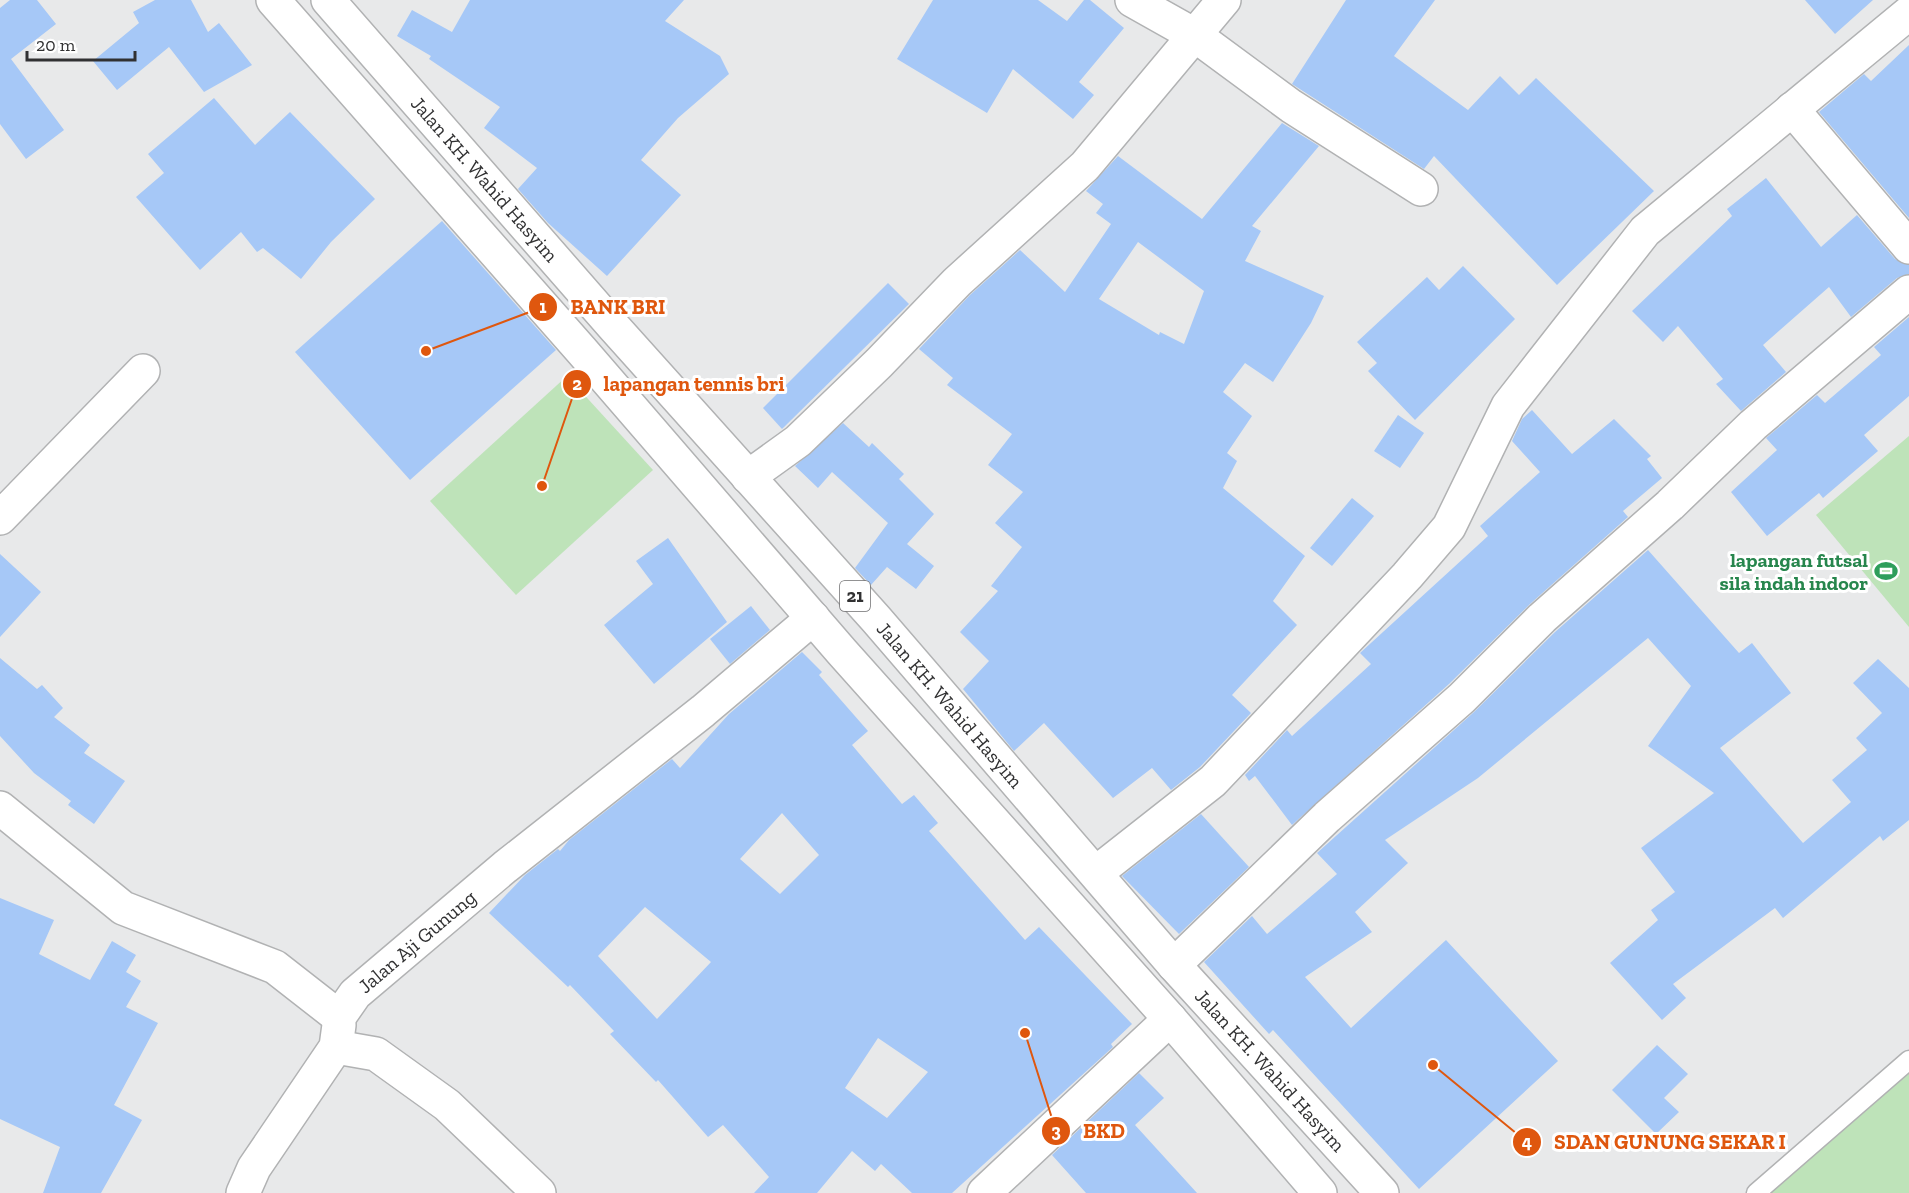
<svg xmlns="http://www.w3.org/2000/svg" width="1909" height="1193" font-family="'Zilla Slab',serif">
<rect width="100%" height="100%" fill="#e8e9ea"/>
<g fill="#bee3b9">
<path d="M567,376L653,470L516,595L430,501Z"/>
<path d="M1909,436V627L1816,515Z"/>
<path d="M1909,1066V1193H1760Z"/>
</g>
<g fill="#a6c8f7" fill-rule="evenodd">
<path d="M10,0H37L56,24L11,59L64,130L26,159L0,124V8Z"/>
<path d="M155,0H191L208,32L219,23L252,65L204,92L169,47L117,90L93,61L139,23L133,12Z"/>
<path d="M470,0H684L665,21L720,56L729,74L678,118L641,160L681,195L607,276L548,223L518,189L537,168L484,128L500,107L429,59L431,56L397,36L412,10L452,32Z"/>
<path d="M933,0H1038L1067,21L1084,0H1090L1124,28L1079,82L1094,95L1073,119L1013,69L987,113L897,59Z"/>
<path d="M1346,0H1435L1394,56L1468,110L1500,76L1519,95L1536,78L1654,191L1557,285L1434,156L1424,169L1292,84Z"/>
<path d="M1805,0H1873L1835,34Z"/>
<path d="M1909,45V218L1819,112L1864,74L1871,81Z"/>
<path d="M214,98L255,145L290,112L375,199L331,242L301,279L263,248L257,252L241,232L200,270L136,197L164,173L148,154Z"/>
<path d="M1282,123L1319,146L1252,226L1261,231L1245,261L1324,296L1311,323L1273,382L1245,363L1223,392L1252,416L1227,453L1237,461L1223,488L1305,556L1273,601L1297,625L1232,695L1251,713L1200,767L1171,790L1152,768L1113,798L1044,723L1014,751L963,689L989,661L960,632L998,591L991,586L1022,547L995,523L1023,492L988,465L1012,434L947,385L953,378L919,349L970,295L1020,250L1065,292L1111,224L1096,213L1103,204L1086,191L1118,156L1202,219ZM1138,242L1204,291L1184,344L1160,332L1159,335L1099,299Z"/>
<path d="M1766,178L1821,247L1857,215L1895,259L1909,265V274L1897,278L1851,317L1829,287L1763,345L1786,372L1741,411L1716,384L1723,379L1678,326L1663,342L1632,311L1732,216L1727,209Z"/>
<path d="M442,221L556,350L410,480L295,352Z"/>
<path d="M1463,266L1515,319L1415,420L1368,371L1377,363L1357,342L1427,277L1439,290Z"/>
<path d="M888,283L909,304L782,429L763,408Z"/>
<path d="M1909,317V396L1864,435L1878,451L1823,498L1819,493L1767,536L1731,492L1777,450L1766,438L1817,395L1825,403L1881,355L1874,347Z"/>
<path d="M1532,410L1572,454L1614,419L1651,456L1647,459L1662,478L1623,511L1628,517L1530,604L1449,684L1292,825L1255,776L1249,781L1245,775L1287,730L1292,736L1371,664L1360,653L1488,536L1480,526L1540,472L1512,441L1522,419Z"/>
<path d="M1398,415L1424,433L1400,468L1374,451Z"/>
<path d="M843,423L869,447L872,443L904,474L899,479L934,514L907,544L934,566L916,589L887,567L871,585L855,568L888,523L832,472L818,488L795,466Z"/>
<path d="M1352,498L1374,516L1332,566L1310,548Z"/>
<path d="M668,538L727,622L654,684L604,625L653,584L636,561Z"/>
<path d="M1648,550L1739,653L1752,643L1791,693L1720,748L1803,843L1851,802L1832,780L1867,750L1856,738L1882,713L1853,683L1878,659L1909,688V820L1883,841L1880,836L1783,918L1775,908L1673,984L1686,998L1662,1020L1610,963L1658,920L1651,910L1675,892L1641,848L1714,793L1648,746L1691,686L1648,638L1478,778L1385,840L1408,863L1355,912L1372,932L1305,977L1351,1028L1446,940L1558,1061L1419,1189L1273,1030L1269,1034L1204,962L1252,916L1267,934L1337,874L1317,853L1474,712L1555,632Z"/>
<path d="M0,554L41,592L0,637Z"/>
<path d="M751,606L770,630L730,664L710,639Z"/>
<path d="M802,652L822,672L819,675L868,731L852,745L902,804L914,795L938,823L929,831L1025,940L1039,927L1132,1024L1111,1044L1113,1047L952,1193H912L881,1164L875,1171L852,1151L817,1193H754L769,1177L723,1125L708,1137L658,1080L656,1082L610,1034L614,1031L570,985L568,987L489,913L525,875L558,849L560,851L569,840L672,759L680,768L729,714ZM782,813L819,855L780,894L740,859ZM645,907L711,962L657,1019L598,956ZM878,1038L928,1072L887,1118L845,1088Z"/>
<path d="M0,658L37,689L42,685L63,708L54,717L90,745L84,753L125,781L94,824L68,805L71,801L34,773L0,736Z"/>
<path d="M1201,814L1249,867L1179,934L1122,876Z"/>
<path d="M0,898L54,920L39,954L90,980L112,941L136,955L126,972L141,981L126,1007L158,1023L114,1105L142,1120L101,1193H43L60,1147L0,1119Z"/>
<path d="M1657,1045L1688,1074L1664,1098L1679,1112L1656,1134L1612,1090Z"/>
<path d="M1139,1073L1164,1098L1135,1125L1197,1193H1086L1052,1155Z"/>
</g>
<g fill="none" stroke-linecap="round" stroke-linejoin="round">
<g stroke="#b1b2b3" stroke-width="21">
<path id="service" d="M1756,1193L1909,1060"/>
</g>
<g stroke="#b1b2b3" stroke-width="36">
<g id="minor">
<path d="M1132,0L1196,36L1291,106L1421,189"/>
<path d="M1792,109L1909,247"/>
<path d="M748,477L798,441L879,363L957,282L1085,166L1224,0"/>
<path d="M0,518L143,371"/>
<path id="s1" d="M0,808L123,908L275,967L339,1017L355,994L505,867L703,711L813,618"/>
<path d="M1096,873L1213,781L1407,576L1449,527L1508,406L1645,231L1909,13"/>
<path d="M1174,965L1327,817L1462,698L1542,618L1670,505L1753,425L1909,292"/>
<path d="M336,1047L376,1054L447,1105L539,1193"/>
<path d="M243,1193L254,1168L336,1047L339,1025"/>
<path d="M984,1193L1170,1019"/>
</g>
</g>
<g stroke="#b1b2b3" stroke-width="36">
<g id="trunk">
<path d="M273,0L582,351L842,652L1170,1019L1320,1193"/>
<path id="s2" d="M328,0L613,326L876,619L1174,965L1382,1193"/>
</g>
</g>
<use href="#service" stroke="#fff" stroke-width="18"/>
<use href="#minor" stroke="#fff" stroke-width="33"/>
<use href="#trunk" stroke="#fff" stroke-width="33"/>
</g>
<defs>
<g id="stadium-bare" transform="scale(1.8)"><path d="M0-5a6.5 5 0 1 0 0 10a6.5 5 0 1 0 0-10ZM-3.5-1.8h7v3.6h-7Z" fill="#2e9e5b" stroke="#fff" stroke-width="2.5" paint-order="stroke"/></g>
</defs>
<g fill-rule="evenodd">
<use href="#stadium-bare" x="1886" y="571"/>
</g>
<g text-anchor="middle" dominant-baseline="central" stroke-width="6" stroke-linejoin="round" paint-order="stroke">
<rect fill="#fff" stroke="#6f6f70" stroke-width="1.5" x="840" y="581" width="30" height="30" rx="4.5"/>
<g font-size="18" font-weight="bold" fill="#313132">
<text x="855" y="596">21</text>
</g>
<g font-size="20" fill="#313132" stroke="#fff">
<text stroke="none"><textPath href="#s2" startOffset="238">Jalan KH. Wahid Hasyim</textPath></text>
<text stroke="none"><textPath href="#s2" startOffset="940">Jalan KH. Wahid Hasyim</textPath></text>
<text stroke="none"><textPath href="#s1" startOffset="512">Jalan Aji Gunung</textPath></text>
<text stroke="none"><textPath href="#s2" startOffset="1426">Jalan KH. Wahid Hasyim</textPath></text>
</g>
<g font-size="20" font-weight="bold" fill="#27864d" stroke="#fff" text-anchor="end">
<text x="1868" y="560">lapangan futsal<tspan x="1868" dy="23">sila indah indoor</tspan></text>
</g>
</g>
<path fill="none" stroke="#df570e" stroke-width="2" d="M426 351L543 307M542 486L577 384M1025 1033L1056 1131M1433 1065L1527 1142"/>
<g fill="#df570e" stroke="#fff" stroke-width="2">
<circle cx="426" cy="351" r="6"/>
<circle cx="542" cy="486" r="6"/>
<circle cx="1025" cy="1033" r="6"/>
<circle cx="1433" cy="1065" r="6"/>
<circle cx="543" cy="307" r="15"/>
<circle cx="577" cy="384" r="15"/>
<circle cx="1056" cy="1131" r="15"/>
<circle cx="1527" cy="1142" r="15"/>
</g>
<g font-size="18" text-anchor="middle" font-weight="bold" fill="#fff">
<text x="543" y="313">1</text>
<text x="577" y="390">2</text>
<text x="1056" y="1137">3</text>
<text x="1527" y="1148">4</text>
</g>
<g font-size="21" text-anchor="middle" font-weight="bold" fill="#df570e" stroke="#fff" stroke-width="6" stroke-linejoin="round" paint-order="stroke">
<text x="618" y="314">BANK BRI</text>
<text x="694" y="391">lapangan tennis bri</text>
<text x="1104" y="1138">BKD</text>
<text x="1670" y="1149">SDAN GUNUNG SEKAR I</text>
</g>
<path d="M27 51v9h108v-9" fill="none" stroke="#313132" stroke-width="3"/>
<text x="36" y="51" font-size="18" fill="#313132" stroke="#ffffff" stroke-width="4.5" paint-order="stroke">20 m</text>
</svg>
